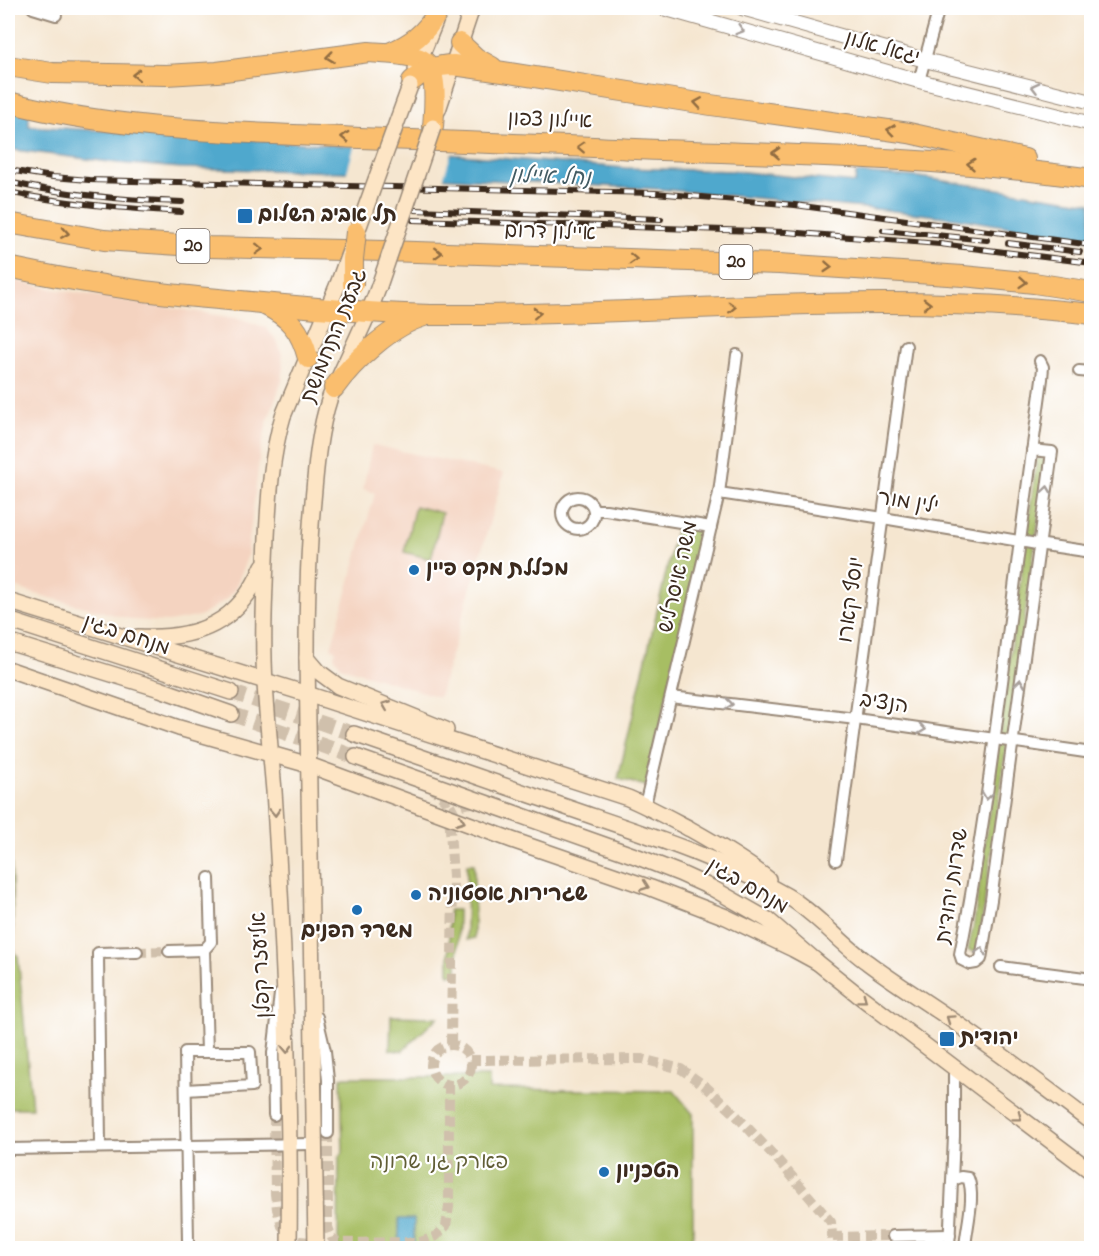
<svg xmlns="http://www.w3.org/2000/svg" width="1099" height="1256" font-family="'Indie Flower','Playpen Sans Hebrew',sans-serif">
<rect width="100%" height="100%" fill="#fff"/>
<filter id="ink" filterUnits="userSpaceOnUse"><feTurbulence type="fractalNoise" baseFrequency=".0167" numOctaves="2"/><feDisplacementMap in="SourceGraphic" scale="12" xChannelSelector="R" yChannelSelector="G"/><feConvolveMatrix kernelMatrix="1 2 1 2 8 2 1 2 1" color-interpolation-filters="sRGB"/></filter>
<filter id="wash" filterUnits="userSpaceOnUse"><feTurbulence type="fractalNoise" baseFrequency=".008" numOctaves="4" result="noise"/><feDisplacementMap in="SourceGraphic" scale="24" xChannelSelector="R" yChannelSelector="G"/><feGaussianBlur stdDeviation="1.35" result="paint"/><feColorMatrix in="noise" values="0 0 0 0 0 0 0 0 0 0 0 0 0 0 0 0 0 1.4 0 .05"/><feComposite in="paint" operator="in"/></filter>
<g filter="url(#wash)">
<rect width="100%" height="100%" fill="#f5e6d0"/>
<g fill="#f4d3c0">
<path d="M8,279L52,289L242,319L266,328L277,341L282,354L283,367L282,381L268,419L260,453L247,557L235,589L225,600L201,616L168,622L134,620L32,593L8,584Z"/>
<path d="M372,445L504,473L439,697L342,667L334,656L336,650L331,648L375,493L363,489Z"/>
</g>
<g fill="#a7be63" stroke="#717440" stroke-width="1.5">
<path d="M1037,458L1047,460L978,950L974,952L968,950L974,923Z"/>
<path d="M415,506L442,513L431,559L404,552Z"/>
<path d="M677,525L704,532L646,786L618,779Z"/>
<path d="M8,850L11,854L14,953L18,956L32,1108H8Z"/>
<path d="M467,864H474V938L466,940Z"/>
<path d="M449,910H458L457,974H449Z"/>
<path d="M391,1016L433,1017H438L402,1051L390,1050Z"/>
<path d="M341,1077H489V1089L674,1091L693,1114V1248H338L339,1158L343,1152Z"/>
</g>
<g fill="#50a8cd" stroke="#466976" stroke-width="1.5">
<path d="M8,110L29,115V126L321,144L625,168L734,171L855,183L856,173L918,177L1091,203V240L955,218L886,210L659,189L342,172L181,168L118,163L8,149Z"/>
<rect x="399" y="1219" width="15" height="25"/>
</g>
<path fill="#f5e6d0" d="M355,144L452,151L443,180L346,175Z"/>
</g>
<g filter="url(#ink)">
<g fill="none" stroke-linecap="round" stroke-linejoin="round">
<g stroke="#d0c0ac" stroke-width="10" stroke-dasharray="10 5" stroke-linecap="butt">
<path d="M430,786L445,800L449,813L453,877L451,1045"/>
<path d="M449,813C457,804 467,803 478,803"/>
<path d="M137,952L169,951"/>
<circle cx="451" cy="1065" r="20"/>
<path d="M470,1060L642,1059L681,1069L704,1085L733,1112L777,1159L831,1222L833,1248"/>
<path d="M274,1115L275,1194L277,1209L282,1226L290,1236L294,1239L299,1241L329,1243L421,1242L436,1236L446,1226L449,1207V1085"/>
<path d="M328,1133V1227L332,1238L337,1242"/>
<path d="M833,1237L893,1236"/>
</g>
<g stroke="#d0c0ac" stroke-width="15" stroke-dasharray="15 8" stroke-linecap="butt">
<path d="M231,692L354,734"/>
<path d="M231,714L356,757"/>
</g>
<g stroke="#988877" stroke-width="14">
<g id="minor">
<path d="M33,8L56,15"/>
<path d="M919,81L939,8"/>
<path d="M1079,371L1092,372"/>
<path d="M1032,450L1052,452L991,900L981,959L976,963L970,964L962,960L960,954C983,838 997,721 1012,604C1021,529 1032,454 1042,379L1043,367L1040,361"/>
<path d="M719,493L883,518L1037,544L1092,552"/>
<circle cx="578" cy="513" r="16"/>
<path d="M594,510H606L711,527"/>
<path d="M671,697L856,719L1092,753"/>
<path d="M645,805L719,493L737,355"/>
<path d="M836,860L906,346"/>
<path d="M169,951L204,950"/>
<path d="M1001,967L1092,979"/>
<path d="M317,1017L325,1051L328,1080V1133"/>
<path d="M186,1090L252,1086L250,1052H207"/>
<path d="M274,1115L273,1053L280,994"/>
<path d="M100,1147L98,953L137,952"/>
<path d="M8,1149L314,1144"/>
<path d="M953,1180L961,1177L968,1178C976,1197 966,1228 965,1248"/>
<path d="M893,1236L950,1235"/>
<path d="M189,1248L188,1242L185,1052H207L204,950L211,942L209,878"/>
<path d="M949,1248L954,1136V1069"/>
</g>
</g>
<g stroke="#988877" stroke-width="16">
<g id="tertiary">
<path d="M663,8L919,81L1092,124"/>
<path d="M742,8L925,60L1092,102"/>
</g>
</g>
<g stroke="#988877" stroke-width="18">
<g id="secondary">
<path d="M416,69L435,22"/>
<path d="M438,110L472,8"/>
<path d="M8,601L307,694L628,798C649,807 669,818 690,829C717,844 743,859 768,879"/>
<path d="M8,620L231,692"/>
<path d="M138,637C198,640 239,623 263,566"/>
<path d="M8,642L160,689L231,714"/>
<path d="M307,658L319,672L338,686L446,730"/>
<path d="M8,669L179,728L309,765L512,840L651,888L726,917L793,949L817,962"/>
<path d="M354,734C431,761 509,787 586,814C654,837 724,860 787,896C817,914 839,942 867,962C892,981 920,998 946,1016C996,1050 1044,1086 1092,1123"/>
<path d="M356,757L638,857L679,873L712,888L768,920L817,962L857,994L1092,1172"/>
<path d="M289,1248C291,1096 284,943 274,791C271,755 267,719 265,683C262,634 265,586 267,537C269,497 271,456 283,416L338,284"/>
<path d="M316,1248L307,658C307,605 308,553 313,501C316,466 319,430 330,397L369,312L379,286"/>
</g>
</g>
<g stroke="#988877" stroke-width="22">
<g id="motorway">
<path d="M460,43L476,58L492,67"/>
<path d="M389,53C412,44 425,33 438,12"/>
<path d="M8,66L52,73L166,75L217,72L369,52C382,53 416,54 425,62C439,74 434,110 433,127"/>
<path d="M412,81C424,70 437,65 453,65L503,72L711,105L909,133L1025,159"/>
<path d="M8,102C123,132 243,132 360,138C430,141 499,143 568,146C599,147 630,149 661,150C805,155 949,158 1092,179"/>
<path d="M8,223L104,240L209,247L385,251L779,264L963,276L1034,283L1092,292"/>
<path d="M8,267C50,276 93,284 137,290C178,296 220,299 262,303C318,308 374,314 431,315C650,317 873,288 1092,314"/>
<path d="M265,305C290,317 301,331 308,358"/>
<path d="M334,388C353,361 392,325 424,316"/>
</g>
</g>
<use href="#minor" stroke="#fff" stroke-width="10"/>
<use href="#tertiary" stroke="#fff" stroke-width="14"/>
<use href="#secondary" stroke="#fde5c5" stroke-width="15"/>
<use href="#motorway" stroke="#fabe6e" stroke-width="20"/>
<g stroke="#3b2a1e" stroke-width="6">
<g id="rail">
<path d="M8,170L53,177L89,180L655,193L795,205L1092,245"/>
<path d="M8,182C65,195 123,200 182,202"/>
<path d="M8,192C65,204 123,208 181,212"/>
<path d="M415,210L661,219"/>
<path d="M413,220L786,232L940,244L1092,263"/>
<path d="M883,230L987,240"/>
<path d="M1008,243L1080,252"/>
</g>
</g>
<use href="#rail" stroke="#fff" stroke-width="4" stroke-dasharray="11" stroke-linecap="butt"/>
<g stroke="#988877" stroke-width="18" stroke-linecap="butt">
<g id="secondary-bridge">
<path d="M338,284L410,86"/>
<path d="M379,286L433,127"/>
</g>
</g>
<g stroke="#988877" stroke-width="22" stroke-linecap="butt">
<path id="motorway-bridge" d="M353,285V259L356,232"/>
</g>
<use href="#secondary-bridge" stroke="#fde5c5" stroke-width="15"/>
<use href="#motorway-bridge" stroke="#fabe6e" stroke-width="20"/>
</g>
<defs><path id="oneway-chevron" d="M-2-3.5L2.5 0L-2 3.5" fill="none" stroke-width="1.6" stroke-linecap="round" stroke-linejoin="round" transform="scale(1.5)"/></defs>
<g stroke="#a79f9a">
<use href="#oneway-chevron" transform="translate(740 30) rotate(16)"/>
<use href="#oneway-chevron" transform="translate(1035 87) rotate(-166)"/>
<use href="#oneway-chevron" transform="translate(1047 490) rotate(-82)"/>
<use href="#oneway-chevron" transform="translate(1020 683) rotate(-82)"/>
<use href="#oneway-chevron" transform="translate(729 704) rotate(7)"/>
<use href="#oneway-chevron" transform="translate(922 729) rotate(8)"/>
<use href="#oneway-chevron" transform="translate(987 796) rotate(98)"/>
<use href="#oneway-chevron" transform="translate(981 951) rotate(-76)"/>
</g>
<g stroke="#916d42">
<use href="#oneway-chevron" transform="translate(330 57) rotate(173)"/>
<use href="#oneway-chevron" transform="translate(136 75) rotate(-179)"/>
<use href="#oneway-chevron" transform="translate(698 103) rotate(-171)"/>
<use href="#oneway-chevron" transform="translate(891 130) rotate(-172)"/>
<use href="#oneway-chevron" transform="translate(345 137) rotate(-177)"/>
<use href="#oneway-chevron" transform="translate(581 147) rotate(-177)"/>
<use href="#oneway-chevron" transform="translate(776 153) rotate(-177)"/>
<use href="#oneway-chevron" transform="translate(971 164) rotate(-175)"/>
<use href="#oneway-chevron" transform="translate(65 233) rotate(9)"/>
<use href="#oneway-chevron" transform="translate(259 249) rotate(2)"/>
<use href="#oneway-chevron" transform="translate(438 253) rotate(2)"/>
<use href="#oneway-chevron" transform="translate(633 259) rotate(2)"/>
<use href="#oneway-chevron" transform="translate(828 267) rotate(4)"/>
<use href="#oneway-chevron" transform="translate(1023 282) rotate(5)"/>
<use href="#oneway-chevron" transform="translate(927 304) rotate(-1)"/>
<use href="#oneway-chevron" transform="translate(732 307) rotate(-2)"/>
<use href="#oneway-chevron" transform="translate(537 313) rotate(-2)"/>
</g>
<g stroke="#9c8872">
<use href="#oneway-chevron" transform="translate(386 705) rotate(-158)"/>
<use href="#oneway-chevron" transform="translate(275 812) rotate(87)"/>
<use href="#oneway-chevron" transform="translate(461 821) rotate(20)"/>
<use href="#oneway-chevron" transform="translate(645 886) rotate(20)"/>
<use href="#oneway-chevron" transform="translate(863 999) rotate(37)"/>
<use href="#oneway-chevron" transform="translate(950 1019) rotate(-145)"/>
<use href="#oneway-chevron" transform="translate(287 1049) rotate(88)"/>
<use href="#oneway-chevron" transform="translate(1018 1117) rotate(37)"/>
</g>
</g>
<g fill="#1f6fb2" stroke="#fff" stroke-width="2">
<rect x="237" y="208" width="16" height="16" rx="3"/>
<circle cx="414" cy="570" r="6"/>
<circle cx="416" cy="895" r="6"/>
<circle cx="357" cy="910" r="6"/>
<rect x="939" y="1031" width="16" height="16" rx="3"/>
<circle cx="604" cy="1172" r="6"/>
</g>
<g text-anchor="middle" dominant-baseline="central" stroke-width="4.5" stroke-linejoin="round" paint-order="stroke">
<g fill="#fff" stroke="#766a62" stroke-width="1.5">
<rect x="176.5" y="229" width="33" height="34" rx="4.5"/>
<rect x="719.5" y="245" width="33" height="34" rx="4.5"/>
</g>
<g font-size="20" font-weight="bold" fill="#3b2a1e">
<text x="193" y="246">20</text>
<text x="736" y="262">20</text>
</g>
<g font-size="21" fill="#3b2a1e" stroke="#fff">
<text transform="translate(882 49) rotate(16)">יגאל אלון</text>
<text transform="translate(550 121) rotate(2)">איילון צפון</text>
<text transform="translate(550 233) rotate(2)">איילון דרום</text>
<text transform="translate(335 336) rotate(-68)">גבעת התחמושת</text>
<text transform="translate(908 503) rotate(9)">ילין מור</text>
<text transform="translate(679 577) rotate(-77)">משה איסרליש</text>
<text transform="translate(852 600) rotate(-82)">יוסף קארו</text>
<text transform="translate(126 636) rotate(18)">מנחם בגין</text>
<text transform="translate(884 704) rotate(8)">הנציב</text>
<text transform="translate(953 886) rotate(-81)">שדרות יהודית</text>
<text transform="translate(747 887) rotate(30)">מנחם בגין</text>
<text transform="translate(262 965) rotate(-93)">אליעזר קפלן</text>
</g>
<g font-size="21" font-weight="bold" fill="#3b2a1e" stroke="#fff" text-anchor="start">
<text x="258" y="216">תל אביב השלום</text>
<text x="426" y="570">מכללת מקס פיין</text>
<text x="428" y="895">שגרירות אסטוניה</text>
<text x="357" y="932" text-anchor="middle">משרד הפנים</text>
<text x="960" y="1039">יהודית</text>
<text x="616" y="1172">הטכניון</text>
</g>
<g font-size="21" fill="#615e36" stroke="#fff">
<text x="439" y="1163">פארק גני שרונה</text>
</g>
<g font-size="22" font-style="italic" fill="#435c64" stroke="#fff">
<text transform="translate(550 178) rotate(2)">נחל איילון</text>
</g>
</g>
<rect width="1099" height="1256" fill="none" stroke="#fff" stroke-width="30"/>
</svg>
